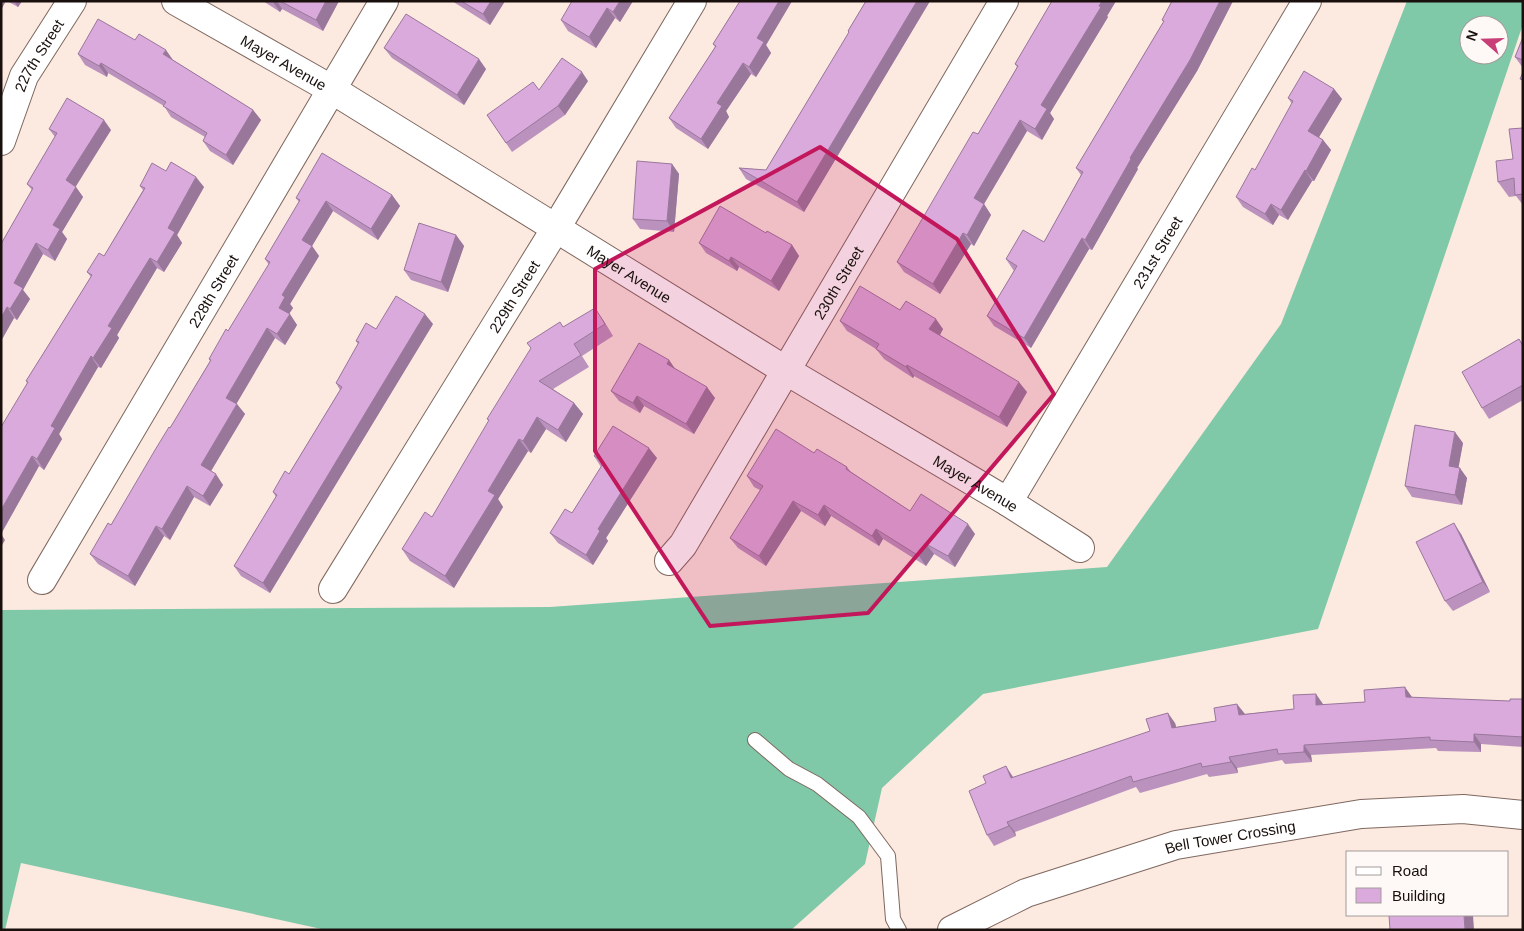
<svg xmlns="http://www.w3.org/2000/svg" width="1524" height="931" font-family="Helvetica,sans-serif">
<rect width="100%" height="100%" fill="#fce9e0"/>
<path fill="#7fc9a9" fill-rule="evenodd" d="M1407,1H1523V24L1318,629L983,694L882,788L865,864L791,930H326L21,863L5,930H1V610L550,607L1107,567L1281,324ZM1469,25H1499V55H1469Z"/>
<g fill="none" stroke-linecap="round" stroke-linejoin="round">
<g stroke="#7e685f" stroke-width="16">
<path id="service" d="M755,740L789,769L817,784L859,817L888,856L893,919L899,930"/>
</g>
<g stroke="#7e685f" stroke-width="30">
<g id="minor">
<path id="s1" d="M176,1L331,89L785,370L1008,502L1080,548"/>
<path id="s2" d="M1,141L24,76L72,1"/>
<path id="s3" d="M1008,502L1307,1"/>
<path id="s4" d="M669,561L683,545L1004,1"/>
<path id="s5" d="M42,580L384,1"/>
<path id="s6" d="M333,589L556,228L692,1"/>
<path id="s7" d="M952,930L1026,893L1176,845L1361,814L1463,809L1523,815"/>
</g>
</g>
<use href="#service" stroke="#fff" stroke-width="14"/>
<use href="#minor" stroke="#fff" stroke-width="28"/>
</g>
<g fill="#bb92be">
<path d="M7,1H22L18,7Z"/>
<path d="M263,1H339L323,31L282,9L280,12Z"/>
<path d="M452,1H505L490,25Z"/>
<path d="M633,1L620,22L615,18L596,48L568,31L561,20Z"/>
<path d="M740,1H792L766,45L771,53L756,77L751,74L726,111L729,117L708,149L676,128L669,118L715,47L713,44Z"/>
<path d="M866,1H930L804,212L746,179L739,168L766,170L849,33L848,31Z"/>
<path d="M1052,1H1116L1107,16L1108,17L1050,113L1054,119L1042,140L1027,131L984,204L991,215L974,246L971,244L940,294L904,272L897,262L978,134L1017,67L1015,64Z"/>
<path d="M1172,1H1233L1197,71L1137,168L1138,169L1092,250L1089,249L1031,348L994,326L987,316L1014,271L1006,259L1044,242L1081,175L1076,168L1164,21L1162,20Z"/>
<path d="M1523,37V68L1515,57Z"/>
<path d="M135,40L173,60L253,110L261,120L233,165L210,151L203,141L205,137L171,117L164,106L108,73L107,77L85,65L78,54Z"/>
<path d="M384,48L486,69L464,105L392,58Z"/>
<path d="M588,81L565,115L512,152L487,115L539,90Z"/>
<path d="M1334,89L1342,99L1319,137L1323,140L1331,150L1314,181H1312L1288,220L1279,215L1273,225L1243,207L1236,197L1255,170L1292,104L1288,98Z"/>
<path d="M1523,128V205L1516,196L1509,197L1498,182L1513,159Z"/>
<path d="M49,129L111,130L75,186L83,197L62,232L67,239L55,261L43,254L23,290L30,299L17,320L14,318L1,341V244L32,190L27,184L55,137Z"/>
<path d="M672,164L679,174L674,232L640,229L633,219Z"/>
<path d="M166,171L204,187L177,235L182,243L164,272L157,268L117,335L119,338L101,368L98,367L59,434L62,439L44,470L39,466L1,534L27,383L26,381L91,277L87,272L104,256L143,190L140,186Z"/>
<path d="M392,195L400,206L378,240L333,211L312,246L319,256L290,304L293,308L289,314L297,325L285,345L275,338L236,404L245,414L211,471L223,485L210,506L194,497L170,540L164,536L135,586L98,564L90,554L111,525L170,428L210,361L209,359L228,331L269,265L265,259L299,202L296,198Z"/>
<path d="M766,233L792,245L799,256L779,291L739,267L737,271L706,253L699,243Z"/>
<path d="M456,235L464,246L448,292L411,280L404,270Z"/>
<path d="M900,310L943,329L940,335L1027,392L1007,427L914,376L913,378L884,359L876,349L847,331L840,321Z"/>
<path d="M603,320L613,336L582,356L589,367L553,389L574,403L583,414L566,442L546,429L531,453L528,451L498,499L503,507L454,588L410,561L402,549L432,517L489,421L487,419L564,327Z"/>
<path d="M433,324L270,593L241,576L234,566L276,497L273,492L289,474L340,390L336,383L358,344L356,341L376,329Z"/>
<path d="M1519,339L1523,345V400L1489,419L1482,408Z"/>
<path d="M669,360L674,368L715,398L694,434L644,406L640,413L619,401L611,391Z"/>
<path d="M1463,443L1458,467L1467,478L1462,505L1412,497L1405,486Z"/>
<path d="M814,453L847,467L851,472L910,511L975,534L955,567L934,554L926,566L883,539L879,546L831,516L825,526L801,511L766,566L738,548L730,538L760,490L754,487L747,476Z"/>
<path d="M594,456L657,458L606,538L608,541L593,565L558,543L550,533L572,513L601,467Z"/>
<path d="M1461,534L1490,592L1453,611L1445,601Z"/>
<path d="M1412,698L1510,701L1523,699V747L1481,744V752L1438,751L1436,748L1311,755L1312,762L1285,764L1282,760L1237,768L1238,773L1209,777L1207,774L1140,793L1136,787L1015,832L1016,836L994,846L987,835L986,783L1013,778L1175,723L1176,727L1216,721L1245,714L1294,709L1323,704V705L1365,702Z"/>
</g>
<g fill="#99779b">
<path d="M1,1H6L1,10Z"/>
<path d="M14,1H22L18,7Z"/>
<path d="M273,1H277L282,9L280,12L273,2Z"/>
<path d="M326,1H339L323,31L316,20Z"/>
<path d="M491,1H505L490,25L483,14Z"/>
<path d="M620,1H633L620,22L613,12Z"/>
<path d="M779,1H792L766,45L771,53L756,77L749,67L757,38Z"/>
<path d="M917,1H930L804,212L797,202Z"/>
<path d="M1102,1H1116L1107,16L1108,17L1050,113L1054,119L1042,140L1035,129L1041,105Z"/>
<path d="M1220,1H1233L1197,71L1137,168L1138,169L1092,250L1085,240L1130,158Z"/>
<path d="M607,8L615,18L596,48L589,37Z"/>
<path d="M166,50L173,60L163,54Z"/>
<path d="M479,59L486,69L464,105L457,95Z"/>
<path d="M101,63L108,73L107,77L99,66Z"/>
<path d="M743,63L751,74L726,111L729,117L708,149L701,139L717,103Z"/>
<path d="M582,72L588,81L565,115L558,106Z"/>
<path d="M1334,89L1342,99L1316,142L1308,131Z"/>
<path d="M253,110L261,120L233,165L226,155Z"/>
<path d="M104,120L111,130L73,191L66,180Z"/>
<path d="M1020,120L1027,131L981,209L974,198Z"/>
<path d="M1323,140L1331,150L1314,181L1306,171Z"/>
<path d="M672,164L679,174L674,232L667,221Z"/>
<path d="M1305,170L1312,181L1288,220L1281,210Z"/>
<path d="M196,177L204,187L177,235L182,243L164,272L157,262L168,228Z"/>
<path d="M76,187L83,197L62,232L67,239L55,261L48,250L53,225Z"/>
<path d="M392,195L400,206L378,240L371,229Z"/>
<path d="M326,201L333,211L312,246L319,256L290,304L293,308L286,318L279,308L282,295L302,240Z"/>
<path d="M984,204L991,215L974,246L967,235Z"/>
<path d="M1271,204L1279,215L1273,225L1265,214Z"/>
<path d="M963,233L971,244L940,294L933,284Z"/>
<path d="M456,235L464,246L448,292L441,282Z"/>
<path d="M1082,238L1089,249L1031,348L1024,338Z"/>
<path d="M36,243L43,254L23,290L30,299L17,320L10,309L14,283Z"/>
<path d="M792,245L799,256L779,291L771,281Z"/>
<path d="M731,257L739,267L737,271L729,261Z"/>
<path d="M150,258L157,268L117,335L119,338L101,368L93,358L108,326Z"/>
<path d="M7,307L14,318L1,341V318Z"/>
<path d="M595,308L603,320L613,336L605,324Z"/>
<path d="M290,314L297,325L285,345L277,334Z"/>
<path d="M425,314L433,324L270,593L263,583Z"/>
<path d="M936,319L943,329L937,340L929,329Z"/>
<path d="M267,328L275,338L234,408L226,398Z"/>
<path d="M91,356L98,367L59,434L62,439L44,470L37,459L51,426Z"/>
<path d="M669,360L676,370L667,364Z"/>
<path d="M907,365L914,376L913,378L906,367Z"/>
<path d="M1019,382L1027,392L1007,427L999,417Z"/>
<path d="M707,387L715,398L694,434L686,424Z"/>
<path d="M637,396L644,406L640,413L633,403Z"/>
<path d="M574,403L583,414L566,442L558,430Z"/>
<path d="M237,404L245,414L208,476L201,465Z"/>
<path d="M537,417L546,429L531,453L523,441Z"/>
<path d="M1455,432L1463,443L1457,476L1449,466Z"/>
<path d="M519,439L528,451L498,499L503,507L454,588L445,576L488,491Z"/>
<path d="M649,448L657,458L606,538L608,541L593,565L586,555L598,529Z"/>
<path d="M32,456L39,466L1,534V510Z"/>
<path d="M1460,468L1467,478L1462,505L1455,495Z"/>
<path d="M216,474L223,485L210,506L203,496Z"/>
<path d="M187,486L194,497L170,540L162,529Z"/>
<path d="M793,501L801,511L766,566L759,556Z"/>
<path d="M824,505L831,516L825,526L818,515Z"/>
<path d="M1454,523L1461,534L1490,592L1483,582Z"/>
<path d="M968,524L975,534L955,567L948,556Z"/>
<path d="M156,526L164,536L135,586L128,576Z"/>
<path d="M876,529L883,539L879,546L872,536Z"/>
<path d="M1,534L5,540L1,547Z"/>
<path d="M926,544L934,554L926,566L919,556Z"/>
<path d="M1405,687L1412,697L1413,708L1406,697Z"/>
<path d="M1316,694L1323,704L1324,715L1316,705Z"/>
<path d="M1237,704L1245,714L1239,715Z"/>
<path d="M1168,713L1175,723L1179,738L1172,728Z"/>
<path d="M1474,734L1481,744V752L1474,742Z"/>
<path d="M1304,745L1311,755L1312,762L1304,752Z"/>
<path d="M1229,757L1237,768L1238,773L1231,762Z"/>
<path d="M1006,766L1013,777L1018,789L1011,778Z"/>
<path d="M1007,822L1015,832L1016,836L1009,826Z"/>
<path d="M1464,915H1473L1474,930H1465Z"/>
</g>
<g fill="#daaadd" stroke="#99779b">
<path d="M280,1H326L316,20Z"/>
<path d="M461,1H491L483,14Z"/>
<path d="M572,1H620L613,12L607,8L589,37L561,20Z"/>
<path d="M740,1H779L757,38L764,42L749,67L743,63L717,103L722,106L701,139L669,118L716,46L713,44Z"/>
<path d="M866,1H917L797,202L739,168L766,170L849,32L848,31Z"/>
<path d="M1052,1H1102L1099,6L1101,7L1041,105L1047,109L1035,129L1020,120L974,198L984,204L967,235L963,233L933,284L897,262L973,132L978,134L1018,66L1015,64Z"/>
<path d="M1172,1H1220L1190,60L1130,158L1131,159L1085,240L1082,238L1024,338L987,316L1017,266L1006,259L1023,230L1044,242L1083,172L1076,168L1164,21L1162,20Z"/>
<path d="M406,14L479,59L457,95L384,48Z"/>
<path d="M98,19L135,40L139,34L166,50L163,54L253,110L226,155L203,141L207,133L163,106L166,102L101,63L99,66L78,54Z"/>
<path d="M1523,37V60L1515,57Z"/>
<path d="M562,58L582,72L558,106L506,143L487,115L533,82L539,90Z"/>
<path d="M1304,71L1334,89L1308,131L1323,140L1306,171L1305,170L1281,210L1271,204L1265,214L1236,197L1252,168L1255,170L1293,101L1288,98Z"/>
<path d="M1523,72V80L1520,79Z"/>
<path d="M67,98L104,120L66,180L76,187L53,225L60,229L48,250L36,243L14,283L23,288L10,309L7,307L1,318V244L33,188L27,184L57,133L49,129Z"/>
<path d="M1523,128V194L1515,195L1514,178L1498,182L1496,161L1513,159L1509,129Z"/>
<path d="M322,153L392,195L371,229L326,201L302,240L312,246L282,295L285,297L279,308L290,314L277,334L267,328L226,398L237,404L201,465L216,474L203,496L187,486L162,529L156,526L128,576L90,554L108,523L111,525L155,450L169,427L170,428L211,360L209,359L226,329L228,331L270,262L265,259L300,200L296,198Z"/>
<path d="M637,161L672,164L667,221L633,219Z"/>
<path d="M171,162L196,177L168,228L175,232L157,262L150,258L108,326L112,328L93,358L91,356L51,426L55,428L37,459L32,456L1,510V427L28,382L26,381L43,354L92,275L87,272L99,253L104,256L145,188L140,186L152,163L166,171Z"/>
<path d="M720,206L766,233L767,231L792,245L771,281L731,257L729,261L699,243Z"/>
<path d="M419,223L456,235L441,282L404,270Z"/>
<path d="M860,286L900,310L906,301L936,319L929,329L1019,382L999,417L907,365L906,367L876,349L879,344L840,321Z"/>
<path d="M396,296L425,314L263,583L234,566L277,495L273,492L285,471L289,474L342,387L336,383L359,342L356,341L366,323L376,329Z"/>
<path d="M595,308L605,324L574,344L581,355L539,381L574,403L558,430L537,417L523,441L519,439L488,491L495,495L445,576L402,549L425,512L432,517L489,420L487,419L531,348L527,343L560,322L563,327Z"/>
<path d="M1519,339L1523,346V385L1482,408L1462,372Z"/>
<path d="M639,343L669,360L667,364L707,387L686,424L637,396L633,403L611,391Z"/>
<path d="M1415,425L1455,432L1449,466L1460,468L1455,495L1405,486Z"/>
<path d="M613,426L649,448L598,529L600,531L586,555L550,533L565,509L572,513L604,462L594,456Z"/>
<path d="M776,429L814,453L817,449L847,467L846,469L910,511L921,494L968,524L948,556L926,544L919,556L876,529L872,536L824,505L818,515L793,501L759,556L730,538L763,486L747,476Z"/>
<path d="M1454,523L1483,582L1445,601L1416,542Z"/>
<path d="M1405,687L1406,697L1510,701V699H1523V737L1474,734V742L1430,740V737L1304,745V752L1278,754L1277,749L1229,757L1231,762L1202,767L1201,763L1133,782L1131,776L1007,822L1009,826L987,835L969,791L986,783L983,776L1006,766L1011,778L1150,731L1146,719L1168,713L1172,728L1216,721L1214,708L1237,704L1239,715L1294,709L1293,695L1316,694V705L1365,702L1364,690Z"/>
<path d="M1389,915H1464L1465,930H1390Z"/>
</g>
<path fill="#c2185b" fill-opacity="0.2" stroke="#c2185b" stroke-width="4" stroke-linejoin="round" d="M820,147L957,239L1054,394L868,613L710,626L595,451V269Z"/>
<g text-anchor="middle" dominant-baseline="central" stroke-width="4" stroke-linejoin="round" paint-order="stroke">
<g font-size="15" fill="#19100d" stroke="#fef9f7">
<text stroke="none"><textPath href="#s2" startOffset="94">227th Street</textPath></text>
<text stroke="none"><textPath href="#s1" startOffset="124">Mayer Avenue</textPath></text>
<text stroke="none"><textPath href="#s3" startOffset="291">231st Street</textPath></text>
<text stroke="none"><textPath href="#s1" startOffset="529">Mayer Avenue</textPath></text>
<text stroke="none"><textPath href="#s4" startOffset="326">230th Street</textPath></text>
<text stroke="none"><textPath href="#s5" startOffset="336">228th Street</textPath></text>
<text stroke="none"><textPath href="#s6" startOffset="344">229th Street</textPath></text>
<text stroke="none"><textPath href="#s1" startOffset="934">Mayer Avenue</textPath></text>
<text stroke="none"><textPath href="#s7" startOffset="295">Bell Tower Crossing</textPath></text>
</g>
</g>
<rect width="1524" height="931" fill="none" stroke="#19100d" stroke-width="5"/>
<rect x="1346" y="851" width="162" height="65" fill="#fef9f7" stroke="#a29c99"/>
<rect x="1356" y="867" width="25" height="8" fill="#ffffff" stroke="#a29c99"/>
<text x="1392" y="876" font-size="15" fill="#19100d">Road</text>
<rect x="1356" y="888" width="25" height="15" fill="#daaadd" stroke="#a29c99"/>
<text x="1392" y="901" font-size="15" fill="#19100d">Building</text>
<g transform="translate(1484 40) rotate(290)"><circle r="24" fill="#fef9f7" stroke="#a29c99"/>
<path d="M0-4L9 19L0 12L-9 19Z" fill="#c83e77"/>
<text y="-8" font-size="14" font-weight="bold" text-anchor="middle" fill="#19100d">N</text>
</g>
</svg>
